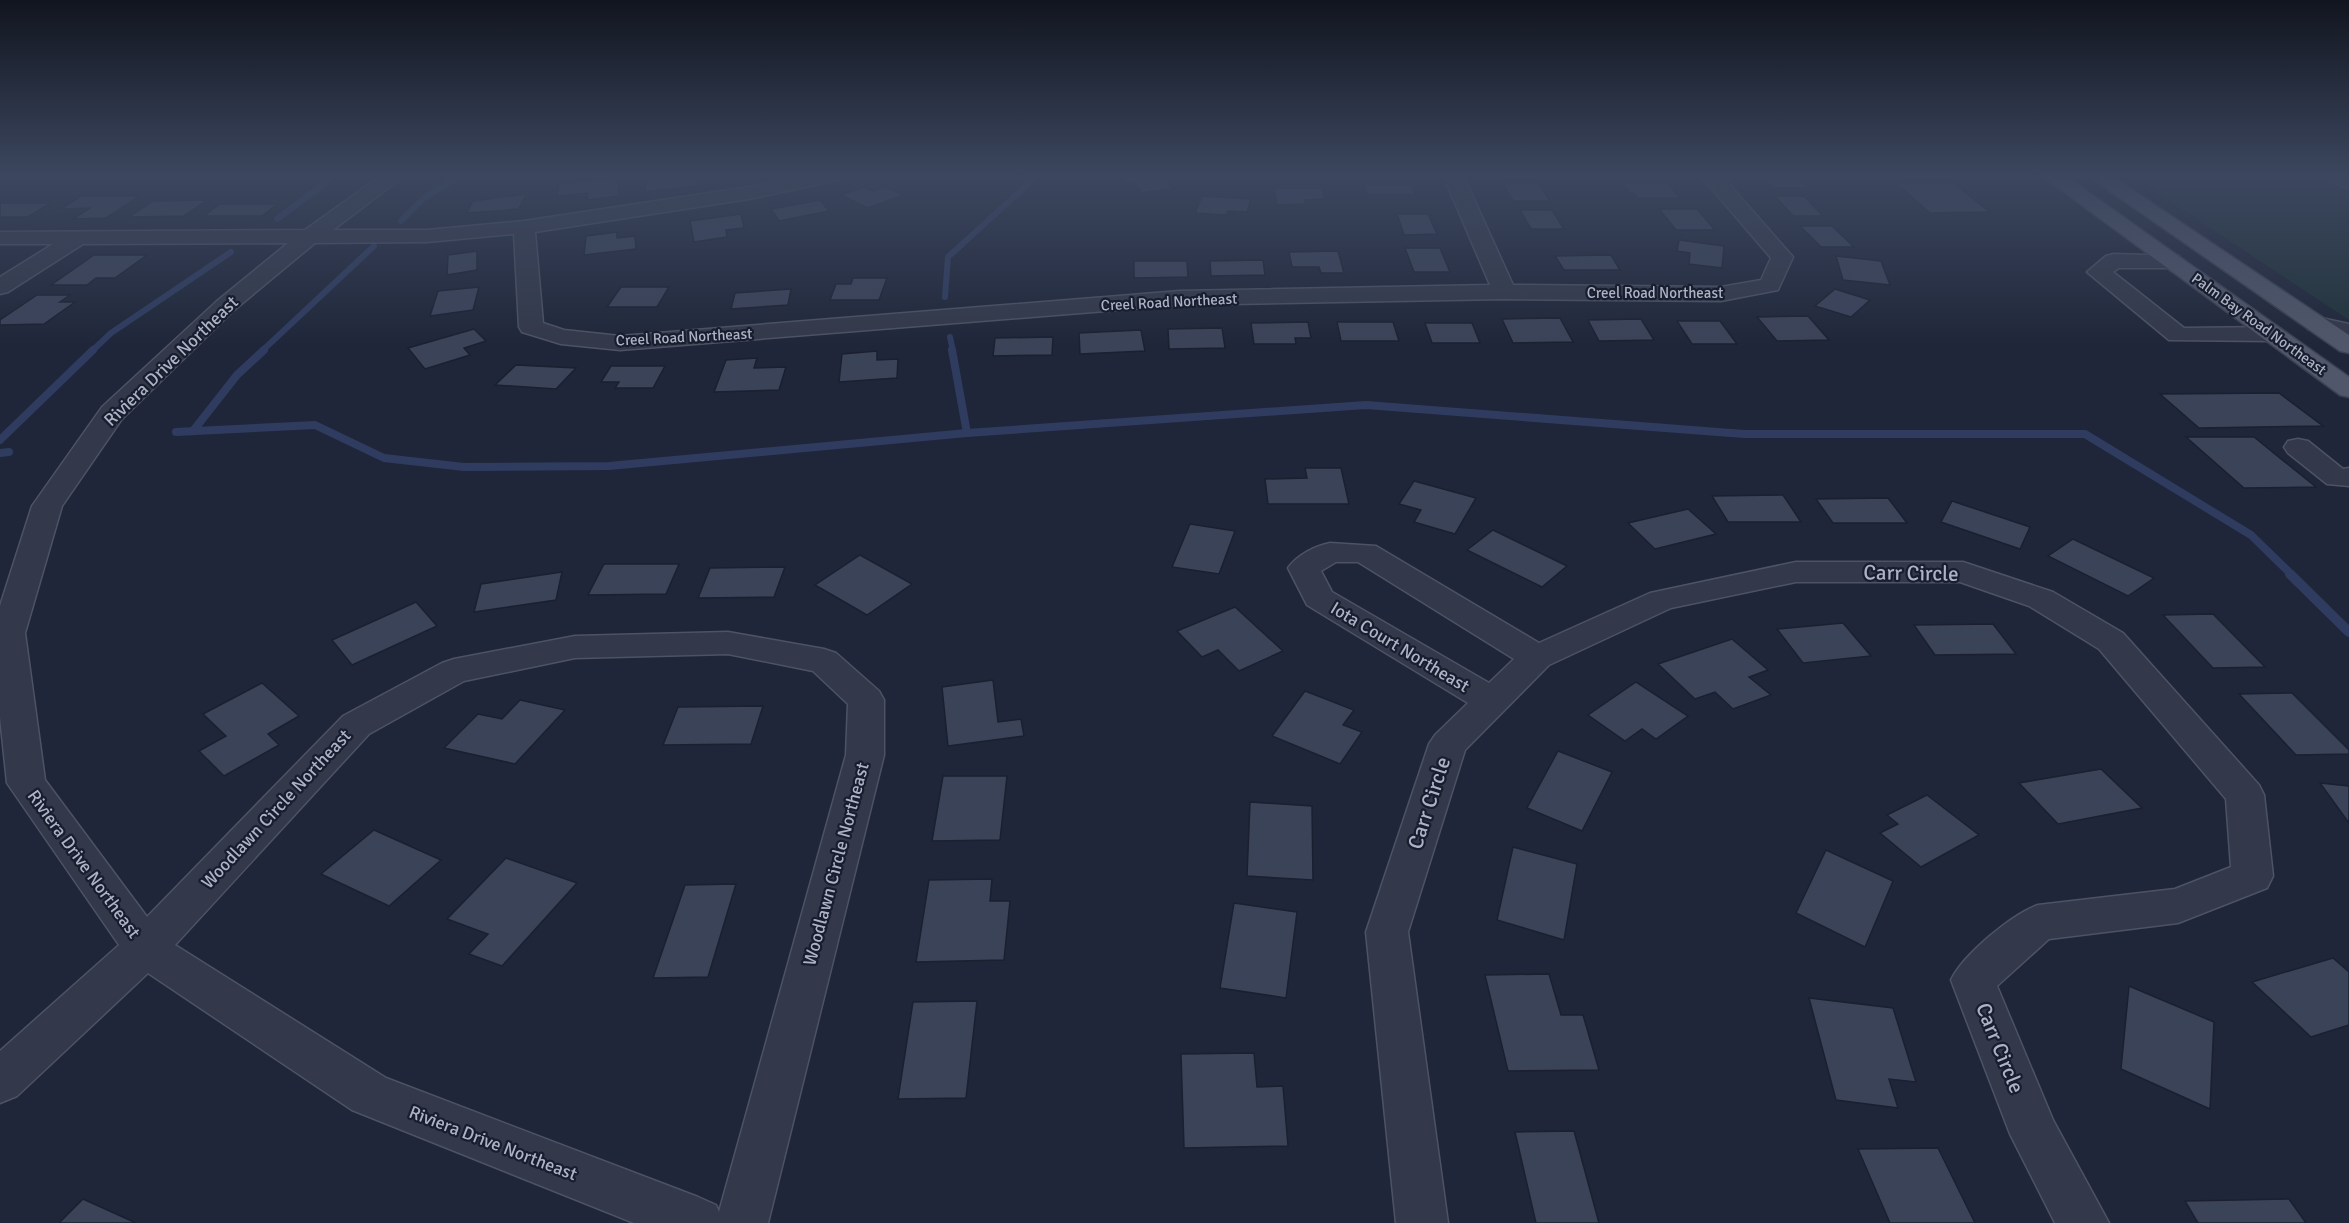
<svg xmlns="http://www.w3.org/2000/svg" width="2349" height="1223" font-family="Signika,sans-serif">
<rect width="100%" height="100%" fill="#1f2639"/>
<path fill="#21333a" d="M2130,175H2332L2349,184V320Z"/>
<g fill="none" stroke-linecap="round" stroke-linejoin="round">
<g stroke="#2f3c60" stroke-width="6">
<path d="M277,219L336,175"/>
<path d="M401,221L424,198L461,175"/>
<path d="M945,297L948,257L1038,175"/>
<path d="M950,337L953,351"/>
<path d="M92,351L111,333L231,252"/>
<path d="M262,351L374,246"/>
</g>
<g stroke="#2f3c60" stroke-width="8">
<path d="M952,350L967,433"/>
<path d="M193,431L237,375L264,350"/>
<path d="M176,432L315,425L384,458L464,467L609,466L967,433L1366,405L1744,434H2085L2251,535L2292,575"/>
<path d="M0,440L93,350"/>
<path d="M0,453L9,452"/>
</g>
<path stroke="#2f3c60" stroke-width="10" d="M2290,574L2349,632"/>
</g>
<g fill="#3b4359" stroke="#1a2030" stroke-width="1.5">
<path d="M696,175V186L645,192L646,180L668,175Z"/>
<path d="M1136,175H1161L1173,189L1142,193L1134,183L1124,184L1119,177Z"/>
<path d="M1761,175H1796L1809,188H1773Z"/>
<path d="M1888,175H1960L1963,177L1892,178Z"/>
<path d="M619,178L618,196L587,200L588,193L557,196L559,184Z"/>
<path d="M1502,182H1538L1550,201H1513Z"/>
<path d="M1895,182H1952L1990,212L1930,213Z"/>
<path d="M1622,183H1668L1680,198H1638L1634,193H1630Z"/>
<path d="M1363,184H1411L1415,195H1367Z"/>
<path d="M864,187L873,191L885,187L903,195L868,208L841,195Z"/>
<path d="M1274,188H1322L1325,199L1305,200L1306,204L1277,205Z"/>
<path d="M526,194L519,209L467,213L473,201Z"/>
<path d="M81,196H140L106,218L73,219L90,208L61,209Z"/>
<path d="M1202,196L1251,199L1247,212L1228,211L1226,215L1195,213Z"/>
<path d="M1775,196H1804L1823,216H1793Z"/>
<path d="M207,200L184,216L129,217L153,201Z"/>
<path d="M820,200L829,211L779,221L771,209Z"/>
<path d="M0,203H51L28,217H0Z"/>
<path d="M220,204H277L262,216H204Z"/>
<path d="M1659,209H1697L1715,230H1676Z"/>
<path d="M1520,210H1552L1564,229H1531Z"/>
<path d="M741,214L744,228L726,230L727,237L694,242L690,221Z"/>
<path d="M1397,214H1428L1437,234L1404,235Z"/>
<path d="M1800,226H1832L1854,247H1821Z"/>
<path d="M617,232V238L635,236L636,249L584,255L586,236Z"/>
<path d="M1679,240L1724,246L1722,268L1689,264L1690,253L1677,251Z"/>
<path d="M1405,248H1440L1450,272H1414Z"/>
<path d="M477,251V270L447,275L448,255Z"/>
<path d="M1338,251L1344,273H1321L1319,267H1292L1289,252Z"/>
<path d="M94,255H147L115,278H96L87,285H51Z"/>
<path d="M1611,255L1620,270H1564L1555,256Z"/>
<path d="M1836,256L1881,261L1890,285L1843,280Z"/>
<path d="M1263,260L1265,275L1211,276L1210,261Z"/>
<path d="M1134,261H1187L1188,277L1134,278Z"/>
<path d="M853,278H887L879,300H830L836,284H851Z"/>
<path d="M479,287L473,310L430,316L438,291Z"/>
<path d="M621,287H669L657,307H607Z"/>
<path d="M791,289L788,305L731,309L735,293Z"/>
<path d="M1835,289L1870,300L1851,317L1815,306Z"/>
<path d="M37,295H70L60,302H75L44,324L0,325V320Z"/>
<path d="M1808,316L1829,340L1777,341L1757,317Z"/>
<path d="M1560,318L1573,342L1513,343L1502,319Z"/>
<path d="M1641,319L1654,340L1599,341L1588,320Z"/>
<path d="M1677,321H1720L1737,344H1692Z"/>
<path d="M1308,322L1311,338H1295L1296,344H1254L1251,323Z"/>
<path d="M1337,322H1393L1399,341H1341Z"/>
<path d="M1425,323H1472L1480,343H1432Z"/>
<path d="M1222,328L1225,348L1169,349L1168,329Z"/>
<path d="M474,329L486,341L464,348L470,355L425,369L408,348Z"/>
<path d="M1141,330L1145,351L1080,354L1079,333Z"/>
<path d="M1053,337L1052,355L993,356L995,338Z"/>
<path d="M877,351V360L898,359L897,378L839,382L842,354Z"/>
<path d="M757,358L754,368L786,367L779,390L714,392L726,360Z"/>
<path d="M516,365L576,368L556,389L495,385Z"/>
<path d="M611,366H665L653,388H615L619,382H601Z"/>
<path d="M2279,393L2323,426L2199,428L2160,394Z"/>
<path d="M2186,437H2254L2316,487L2244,488Z"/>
<path d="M1305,468H1341L1349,504H1268L1265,479L1307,478Z"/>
<path d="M1414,481L1476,498L1455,534L1414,522L1421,510L1399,504Z"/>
<path d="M1783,495L1801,522H1728L1712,496Z"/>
<path d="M1888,498L1907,523H1833L1816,499Z"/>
<path d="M1952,501L2030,527L2020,549L1941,522Z"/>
<path d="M1688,509L1716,534L1655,549L1628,523Z"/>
<path d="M1190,524L1235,531L1219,574L1172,567Z"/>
<path d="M1493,530L1567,566L1542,587L1467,550Z"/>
<path d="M2073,539L2154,578L2128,596L2048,556Z"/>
<path d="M860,555L912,584L867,615L815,585Z"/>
<path d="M604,564H679L666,594L588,595Z"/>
<path d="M785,567L774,597L698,598L710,568Z"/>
<path d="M562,572L556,600L474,612L481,584Z"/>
<path d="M416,602L437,626L352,665L332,640Z"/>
<path d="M1235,607L1283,651L1239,671L1218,650L1202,657L1177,631Z"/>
<path d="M2213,614L2265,667L2213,668L2163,615Z"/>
<path d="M1843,623L1871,656L1803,663L1777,629Z"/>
<path d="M1993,624L2016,654L1935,655L1914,625Z"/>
<path d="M1732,639L1768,670L1749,677L1771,695L1733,709L1715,692L1695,699L1658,664Z"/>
<path d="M993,680L998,722L1021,719L1024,736L948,746L942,687Z"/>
<path d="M1636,682L1688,716L1656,739L1642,729L1625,741L1588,715Z"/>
<path d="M262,683L299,716L268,734L279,745L224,776L199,751L226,736L203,714Z"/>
<path d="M1305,691L1354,710L1343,725L1362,732L1340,764L1272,736Z"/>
<path d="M2292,693L2349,750V754L2296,755L2239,694Z"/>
<path d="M520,700L565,710L515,764L444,748L478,714L502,719Z"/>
<path d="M763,706L751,744L663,745L678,707Z"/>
<path d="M1558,751L1612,772L1582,831L1527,808Z"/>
<path d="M2101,769L2142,808L2058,824L2019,783Z"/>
<path d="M943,776H1007L1000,840L932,841Z"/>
<path d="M2320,783L2349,786V823Z"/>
<path d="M1927,795L1979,835L1921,867L1880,833L1898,824L1887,815Z"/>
<path d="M1250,802L1312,806L1313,880L1247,876Z"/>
<path d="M374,830L441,860L389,906L321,874Z"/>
<path d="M1513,847L1577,864L1564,940L1497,920Z"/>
<path d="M1826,850L1893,881L1865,947L1796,913Z"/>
<path d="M506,858L577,883L502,966L469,954L488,934L447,919Z"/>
<path d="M992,879L990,901H1010L1004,960L916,962L929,880Z"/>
<path d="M736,884L708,977L653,978L685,885Z"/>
<path d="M1234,903L1297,912L1286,998L1220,988Z"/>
<path d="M2333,958L2349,972V1025L2311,1037L2252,982Z"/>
<path d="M1549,974L1561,1015H1583L1599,1070L1508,1071L1485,975Z"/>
<path d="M2129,986L2214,1022L2210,1109L2121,1069Z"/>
<path d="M1809,998L1893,1008L1916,1082L1889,1079L1898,1108L1836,1100Z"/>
<path d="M977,1001L966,1098L898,1099L913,1002Z"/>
<path d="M1254,1053L1257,1087L1283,1086L1288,1146L1184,1148L1181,1054Z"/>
<path d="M1574,1131L1599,1223H1536L1515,1132Z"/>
<path d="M1938,1148L1975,1223H1890L1858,1149Z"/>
<path d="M83,1199L136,1223H59Z"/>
<path d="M2289,1199L2306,1223H2198L2185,1201Z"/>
</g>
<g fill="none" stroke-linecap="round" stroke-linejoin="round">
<g stroke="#4d5364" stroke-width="3">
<g id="minor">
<path d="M382,175H405L333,230H427L524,221L749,187L808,175H846L843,179L749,199L535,232L543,323L564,330L620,336L1180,291L1490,285L1443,175H1463L1513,285L1721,287L1761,280L1771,258L1700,175H1721L1793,257L1778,290L1721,301L1504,299L1180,305L620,350L561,344L522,332L519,327L514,234L427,242L315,243L233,311L122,419L62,506L25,633L45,780L147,917L343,716L442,663L454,659L575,636L728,632L824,649L836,653L879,691L884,700V755L768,1223H634L352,1110L148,973L17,1096L0,1103V1051L119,945L7,783L0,717V606L32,506L102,407L217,301L288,243L83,244L8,292L0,294V277L53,244H0V232L305,230ZM728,654L813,671L848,704L846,755L719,1212L716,1205L698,1197L386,1078L175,945L369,734L464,681L575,658Z"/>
<path d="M2325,175H2349V189L2328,179Z"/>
<path d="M2114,254L2179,256L2182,261L2179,266L2171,268H2119L2113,272L2184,328L2272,327L2281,329L2284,334L2281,339L2272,341L2169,340L2087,272L2106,256Z"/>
<path d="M2317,317L2349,324V338L2308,329L2305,324L2308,319Z"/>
<path d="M2298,439L2308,441L2343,469L2349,468V486L2327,484L2288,453L2284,447L2288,441Z"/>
<path d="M1330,543L1376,546L1539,643L1650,593L1796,562H1963L2053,592L2123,633L2259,785L2264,795L2273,876L2267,888L2178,923L2049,939L1997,986L2053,1120L2109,1223H2055L2010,1134L1951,980C1963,955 2012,914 2038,905L2175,889L2231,867L2226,799L2099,649L2029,606L1960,582H1796L1671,608L1549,665L1465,750L1408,932L1448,1223H1396L1366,932L1429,744L1435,735L1468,703L1307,605L1288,568C1297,555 1315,546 1330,543ZM1336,562H1358L1514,659L1489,683L1332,592L1321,571Z"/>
</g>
</g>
<g stroke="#3c4253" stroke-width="3">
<g id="major">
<path d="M2041,175H2064L2349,377V397L2340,395Z"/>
<path d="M2087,175H2110L2349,335V353L2340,351Z"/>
</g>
</g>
<use href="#minor" fill="#33394a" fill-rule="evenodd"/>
<use href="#major" fill="#50576a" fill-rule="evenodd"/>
</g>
<linearGradient id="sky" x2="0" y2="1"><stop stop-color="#11151f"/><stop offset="0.51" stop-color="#3c475f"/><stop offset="1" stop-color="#3c475f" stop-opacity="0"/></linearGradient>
<rect width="2349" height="346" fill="url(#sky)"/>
<g text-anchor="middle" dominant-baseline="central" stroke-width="4.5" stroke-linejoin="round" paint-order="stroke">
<g font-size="15" fill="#adb3c6" stroke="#181e2e">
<text x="1655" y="293">Creel Road Northeast</text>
<text transform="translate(1169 302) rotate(-3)">Creel Road Northeast</text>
<text transform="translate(2259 324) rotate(36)">Palm Bay Road Northeast</text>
<text transform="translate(684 337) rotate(-3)">Creel Road Northeast</text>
</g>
<g font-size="18" fill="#adb3c6" stroke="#181e2e">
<text transform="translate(171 361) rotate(-44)">Riviera Drive Northeast</text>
<text transform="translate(1400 647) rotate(31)">Iota Court Northeast</text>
<text transform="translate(276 809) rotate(-47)">Woodlawn Circle Northeast</text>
<text transform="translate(84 864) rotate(54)">Riviera Drive Northeast</text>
<text transform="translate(836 864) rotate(-75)">Woodlawn Circle Northeast</text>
<text transform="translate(493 1143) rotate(21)">Riviera Drive Northeast</text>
</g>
<g font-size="21" fill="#adb3c6" stroke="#181e2e">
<text transform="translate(1911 573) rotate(1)">Carr Circle</text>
<text transform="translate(1429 803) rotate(-72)">Carr Circle</text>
<text transform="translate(2000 1048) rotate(68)">Carr Circle</text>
</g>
</g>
</svg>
